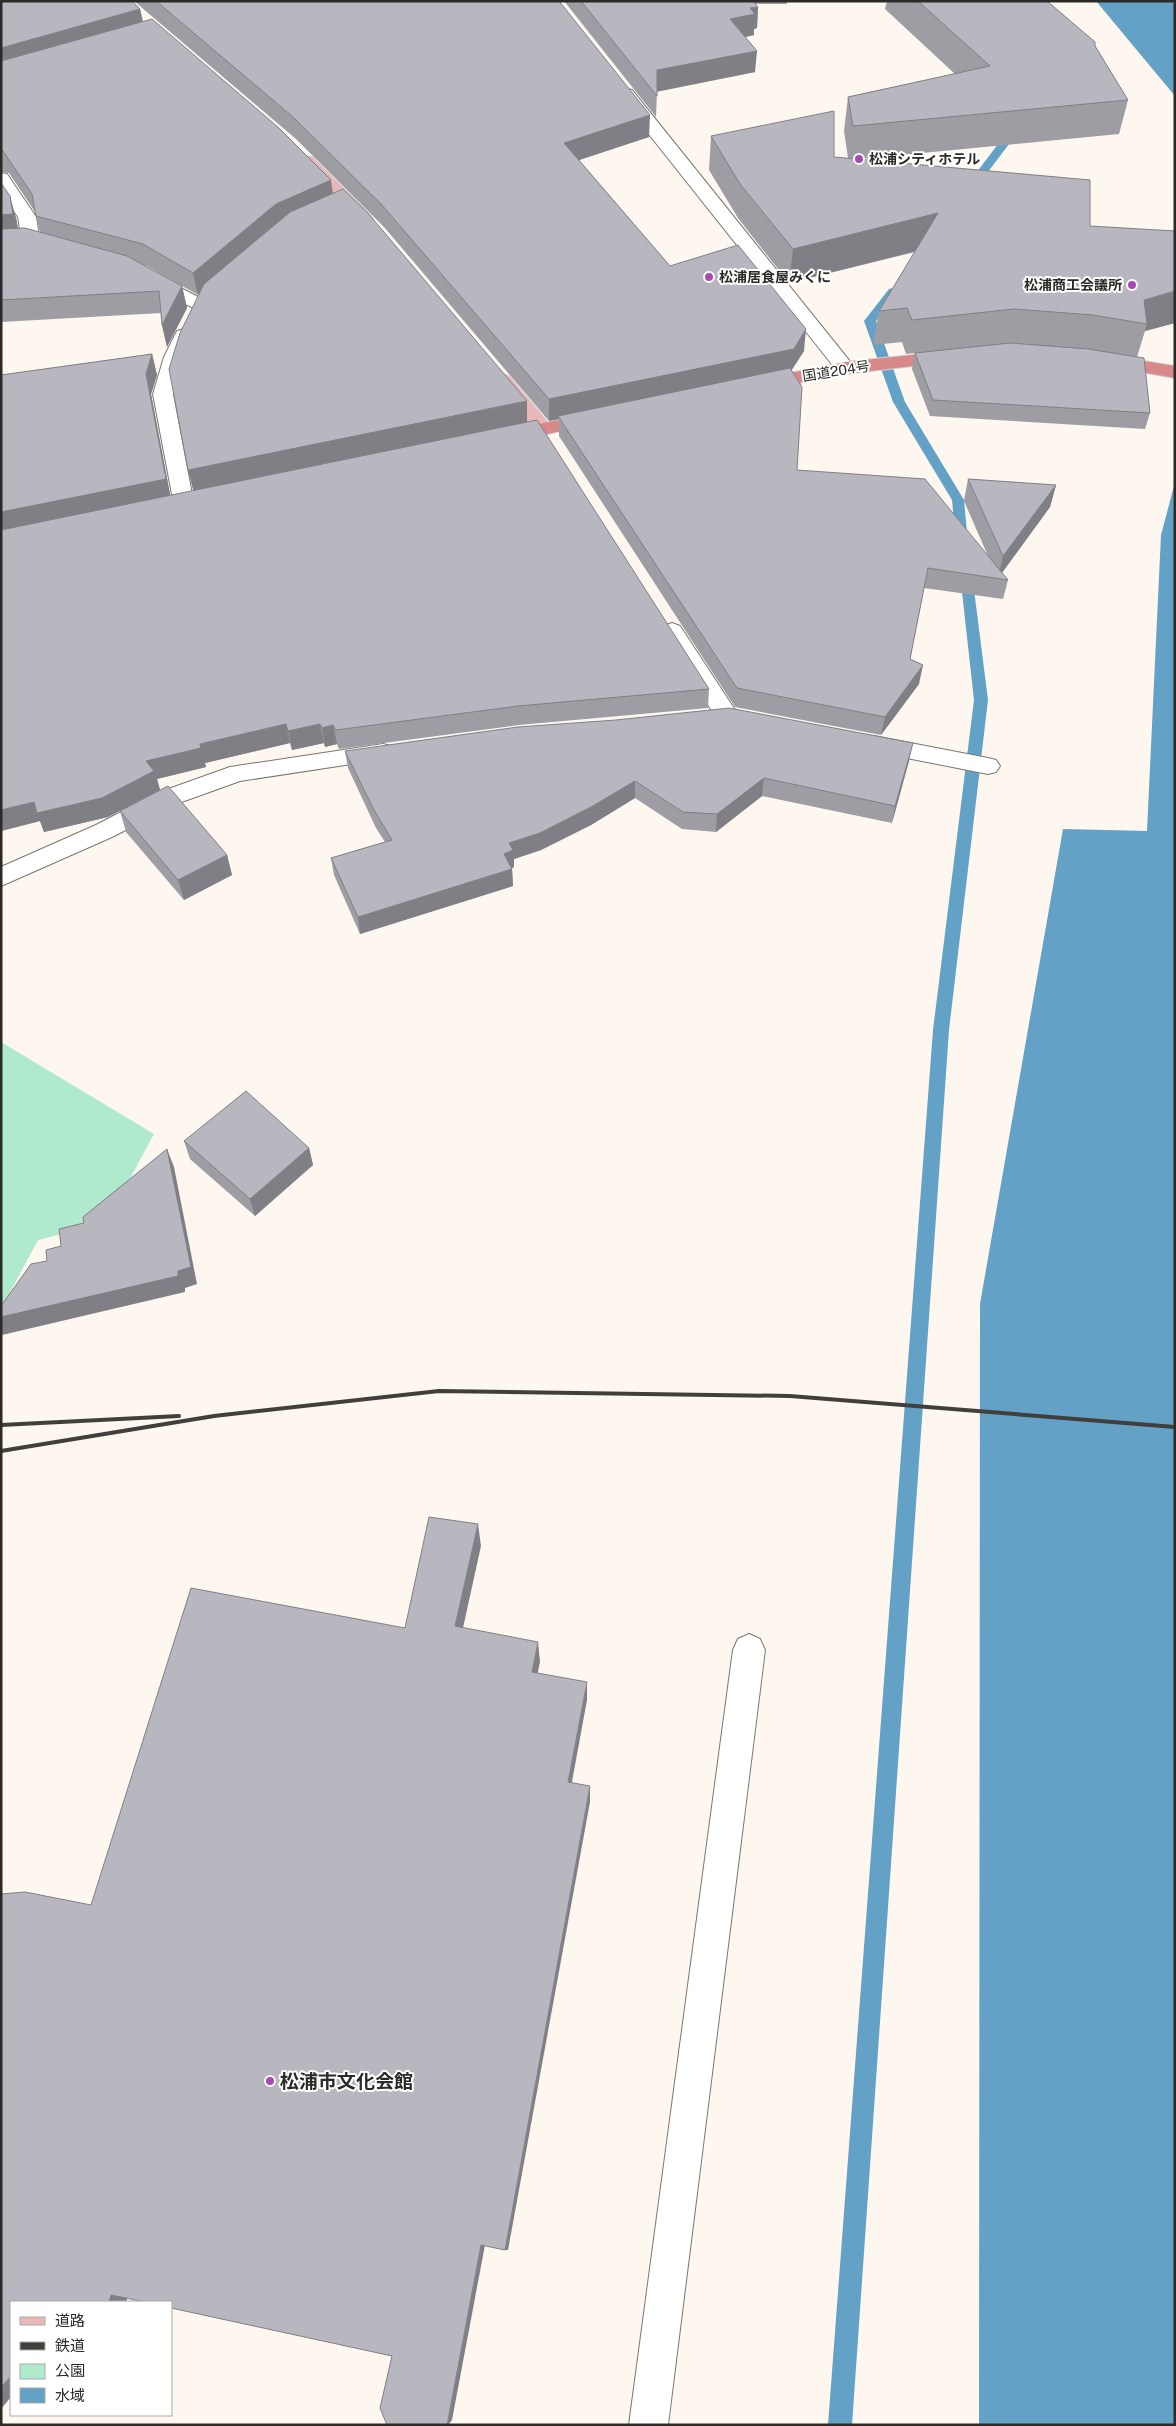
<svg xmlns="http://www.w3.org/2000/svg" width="1176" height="2426" font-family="'Public Sans','Noto Sans JP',sans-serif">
<rect width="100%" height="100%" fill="#fdf7ef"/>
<path fill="#b0eacc" d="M1,1042L154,1134L106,1223L38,1240L1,1309Z"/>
<g fill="#63a1c6">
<path d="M1096,1H1175V96Z"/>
<path d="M1175,482V2425H979L980,1304L1063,829L1147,831L1161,535Z"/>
</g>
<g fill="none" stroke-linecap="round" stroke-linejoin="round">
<g fill="#63a1c6" fill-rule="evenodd">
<path d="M1015,126L1019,127V131L975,189H967V185L1011,127Z"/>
<path d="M893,288L899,291L876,321L905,402L964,500L968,542L966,545H958L956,542L952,500L893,402L864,321L889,289Z"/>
<path d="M966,570L972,574L988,700L949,1030L852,2425H828L933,1030L974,700L960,574Z"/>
</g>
<g stroke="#7b7670" stroke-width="2">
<g id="minor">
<path d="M626,89L632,90L852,364L855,368L852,372H838L620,98L618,94L620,90Z"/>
<path d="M1,173L7,174L36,217L40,242L37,246H25L22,242L18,217L1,192Z"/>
<path d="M152,273L198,297L217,280H231L233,284L206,309L199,311L145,283L143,279L145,275Z"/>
<path d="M184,329L191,331L194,335L184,357L173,394L194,505L191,510L184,512L177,510L174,505L153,394L164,357L177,331Z"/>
<path d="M672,623L680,626L735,710L738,716L735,722L727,724L719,722L661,631L664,626Z"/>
<path d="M874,736L988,758L996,760L1000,766L996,772L988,774L866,750L862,744L866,738Z"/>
<path d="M383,744L391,746L395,752L391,758L240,781L176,804L112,837L1,886V867L96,825L160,792L230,767Z"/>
<path d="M749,1634L760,1639L765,1650L668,2425H629L733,1650L738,1639Z"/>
</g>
</g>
<g stroke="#d5d4d4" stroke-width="2">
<g id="major">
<path d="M306,156L312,157L370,215L373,219L370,223H358L300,165L297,161L300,157Z"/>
<path d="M502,374L509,376L550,425L553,429L550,433L543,435L536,433L495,384L492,380L495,376Z"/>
</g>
</g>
<g stroke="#d5d4d4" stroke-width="2">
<g id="highway">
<path d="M950,351L957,353L960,357L957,361L845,374L760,391L753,389L750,385L753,381L760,379L845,362Z"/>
<path d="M1107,355L1175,366V378L1100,365L1097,361L1100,357Z"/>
<path d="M596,412L603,414L606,418L603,422L506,443L499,441L496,437L499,433L506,431Z"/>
</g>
</g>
<use href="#minor" fill="#fff" fill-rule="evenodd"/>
<use href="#major" fill="#e8b8b9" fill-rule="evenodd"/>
<use href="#highway" fill="#d9888a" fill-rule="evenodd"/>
<g stroke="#413f3b" stroke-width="4">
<path d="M1,1425L179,1416"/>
<path d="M1,1451L214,1416L439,1391L790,1396L1175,1427"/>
</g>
</g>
<g fill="#9e9da4">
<path d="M1,1L140,9L143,21L333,193L527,422L709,689L708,708L519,725L339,749L337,744L325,747L324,743L292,750L290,743L205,763L206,767L157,779L160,790L108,817L44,832L40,821L1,831V375L152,354L157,375L151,394L170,495L193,491L199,294L198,295L147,266L144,265L182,286L187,308L167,347L162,325L161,313L1,322V183L16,218L18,228L40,232L35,212L9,173L1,172Z"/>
<path d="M134,1H559L649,137L579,160L670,266L804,351L791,371L797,470L988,556L964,501L968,479L1056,485L1050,507L1002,573L1008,580L1003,599L924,588L910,659L919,684L881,735L735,707L559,436V419L549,421L384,227L296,139Z"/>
<path d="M564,1H787V4H755L758,7L757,28L754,29V35L745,37L755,72L657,91L656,117Z"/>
<path d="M887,1H1047L1095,46L1128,100L1119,134L860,159L1090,226L1175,323L1145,331L1137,357L1150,413L1145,429L930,416L912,369L915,353L1006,343L906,354L902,342L873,345L879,311L915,252L789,283L738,218L709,170L711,136L834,157L848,158L844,131L848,97L955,74L885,9Z"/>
<path d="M345,751L909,761L892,823L762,796L716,832L682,829L635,798L591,825L541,850L514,859V867L512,868L513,886L360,934L334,875L331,858L385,842L376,828L348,768Z"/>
<path d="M120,811L227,855L232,875L184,900L126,832Z"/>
<path d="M184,1141L309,1148L313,1165L255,1216L190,1159Z"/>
</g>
<g fill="#817f86">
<path d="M758,7L757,28L754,29V35L729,41L730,19L750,8Z"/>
<path d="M140,9L144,30L1,71V48Z"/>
<path d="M757,51L755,72L656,92L657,70Z"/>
<path d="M650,115L649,137L564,165V143Z"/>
<path d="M331,180L334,202L280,226L198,295L193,273L276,204Z"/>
<path d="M10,196L16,218L19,235L1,238V215Z"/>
<path d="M938,213L932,247L789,283L793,249Z"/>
<path d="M182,286L187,308L167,347L162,325Z"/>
<path d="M1175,291V323L1145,331L1147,324L1144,300Z"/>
<path d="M806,329L804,351L791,371L558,416L559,419L549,421V399Z"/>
<path d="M152,354L157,375L151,394L171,499L1,534V512L146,374Z"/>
<path d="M527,401V426L194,494L188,470Z"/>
<path d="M1056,485L1050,507L998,578L1003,556Z"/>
<path d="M923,665L919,684L881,735L885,717Z"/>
<path d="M286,724L290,743L205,763L206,767L157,779L160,790L108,817L44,832L40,821L1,831V810L146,761L200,744Z"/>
<path d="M320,724L324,743L292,750L288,731Z"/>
<path d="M333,725L337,744L325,747L322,728Z"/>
<path d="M913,743L909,761L892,823L895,806Z"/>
<path d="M764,778L762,796L716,832L717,814Z"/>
<path d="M635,781V798L591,825L541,850L514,859V867L505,871L504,854L509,843Z"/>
<path d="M227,855L232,875L184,900L178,880Z"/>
<path d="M512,869L513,886L360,934L358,917Z"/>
<path d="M309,1148L313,1165L255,1216L250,1199Z"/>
<path d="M167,1149L174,1167L197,1284L185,1288V1292L2,1335L1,1317Z"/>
<path d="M478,1524L481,1546L459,1646L455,1626Z"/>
<path d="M538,1642L540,1662L534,1690L532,1672Z"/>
<path d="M587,1682V1700L569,1798L568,1782Z"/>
<path d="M590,1786V1802L508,2250H505Z"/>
<path d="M481,2245H485L452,2420L448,2425H447Z"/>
<path d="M129,2294L126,2302H109L111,2295Z"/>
<path d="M11,2376V2397L1,2409V2387Z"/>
</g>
<g fill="#b8b6bf" stroke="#817f86">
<path d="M1,1H132L140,9L1,48Z"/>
<path d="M156,1H559L650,115L564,143L670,266L738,245L806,329L794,349L549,399L382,205L293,117Z"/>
<path d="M581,1H753L758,7L750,8L755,14L730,19L757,51L657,70V96Z"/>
<path d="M918,1H1047L1095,42V46L1128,100L853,126L848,97L990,66Z"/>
<path d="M152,19L279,128L331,180L276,204L193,273L143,244L36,216L32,194L3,151H1V61Z"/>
<path d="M834,111V157L1090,180V226L1175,231V291L1144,300L1147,324L1093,315L1014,309L912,320L907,308L879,311L938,213L793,249L740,184L711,136Z"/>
<path d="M1,183L10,196L13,214L1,215Z"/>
<path d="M343,189L367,212L527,401L188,470L169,369L180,333L204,284L290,212Z"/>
<path d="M25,228L127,256L182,286L162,325L159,291L1,300V229Z"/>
<path d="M1010,343L1088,349L1144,358L1150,413L933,400L915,353Z"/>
<path d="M152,354L146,374L166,479L1,512V375Z"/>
<path d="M790,368L802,387L797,470L925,479L1008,580L928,568L910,659L923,665L885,717L737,688L558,416Z"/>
<path d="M537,420L709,689L518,706L336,730L333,725L322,728L320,724L288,731L286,724L200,744L201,748L146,761L154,771L102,798L37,813L34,802L1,810V530Z"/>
<path d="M968,479L1056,485L1003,556Z"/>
<path d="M729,708L913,743L895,806L764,778L717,814L683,812L635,781L591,807L540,833L509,843L513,850L504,854L512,869L358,917L331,858L392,840L374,810L345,751L518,727L616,720Z"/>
<path d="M168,786L227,855L178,880L120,811Z"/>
<path d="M246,1091L309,1148L250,1199L184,1141Z"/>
<path d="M167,1149L191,1267L178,1271V1276L1,1317V1306L31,1264L47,1261L46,1250L61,1246L59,1229L84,1223L83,1217Z"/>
<path d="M429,1517L478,1524L455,1626L538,1642L532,1672L587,1682L568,1782L590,1786L505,2250L481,2245L447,2425H387L380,2408L392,2356L171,2308V2302H145L111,2295L109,2302H11V2376L1,2387V1894L25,1892L91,1905L191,1588L405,1628Z"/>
</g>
<g fill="#a94ab3" stroke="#fff" stroke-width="2">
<circle cx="859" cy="159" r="5"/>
<circle cx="709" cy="277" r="5"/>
<circle cx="1132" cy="285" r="5"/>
<circle cx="270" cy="2081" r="5"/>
</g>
<g text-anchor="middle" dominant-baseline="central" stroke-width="4" stroke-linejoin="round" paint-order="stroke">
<g font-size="14" font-weight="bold" fill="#2c2a27" stroke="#fff" text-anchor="start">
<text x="869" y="159">松浦シティホテル</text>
<text x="719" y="277">松浦居食屋みくに</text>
<text x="1122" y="285" text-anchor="end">松浦商工会議所</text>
</g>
<g font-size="14" fill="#2c2a27" stroke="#fff">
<text transform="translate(836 371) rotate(-9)">国道204号</text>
</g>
<g font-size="19" font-weight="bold" fill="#2c2a27" stroke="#fff" text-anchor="start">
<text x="280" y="2081">松浦市文化会館</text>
</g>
</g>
<rect width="1176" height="2426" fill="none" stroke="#2c2a27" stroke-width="5"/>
<rect x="10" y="2301" width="162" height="115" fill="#ffffff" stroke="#abaaa9"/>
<rect x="20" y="2317" width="25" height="8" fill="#e8b8b9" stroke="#abaaa9"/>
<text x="55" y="2326" font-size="15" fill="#2c2a27">道路</text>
<rect x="20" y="2342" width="25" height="8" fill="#413f3b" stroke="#abaaa9"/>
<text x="55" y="2351" font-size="15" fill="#2c2a27">鉄道</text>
<rect x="20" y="2364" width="25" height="15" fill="#b0eacc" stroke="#abaaa9"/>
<text x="55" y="2376" font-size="15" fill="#2c2a27">公園</text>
<rect x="20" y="2388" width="25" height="15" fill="#63a1c6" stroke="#abaaa9"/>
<text x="55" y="2401" font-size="15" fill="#2c2a27">水域</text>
</svg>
